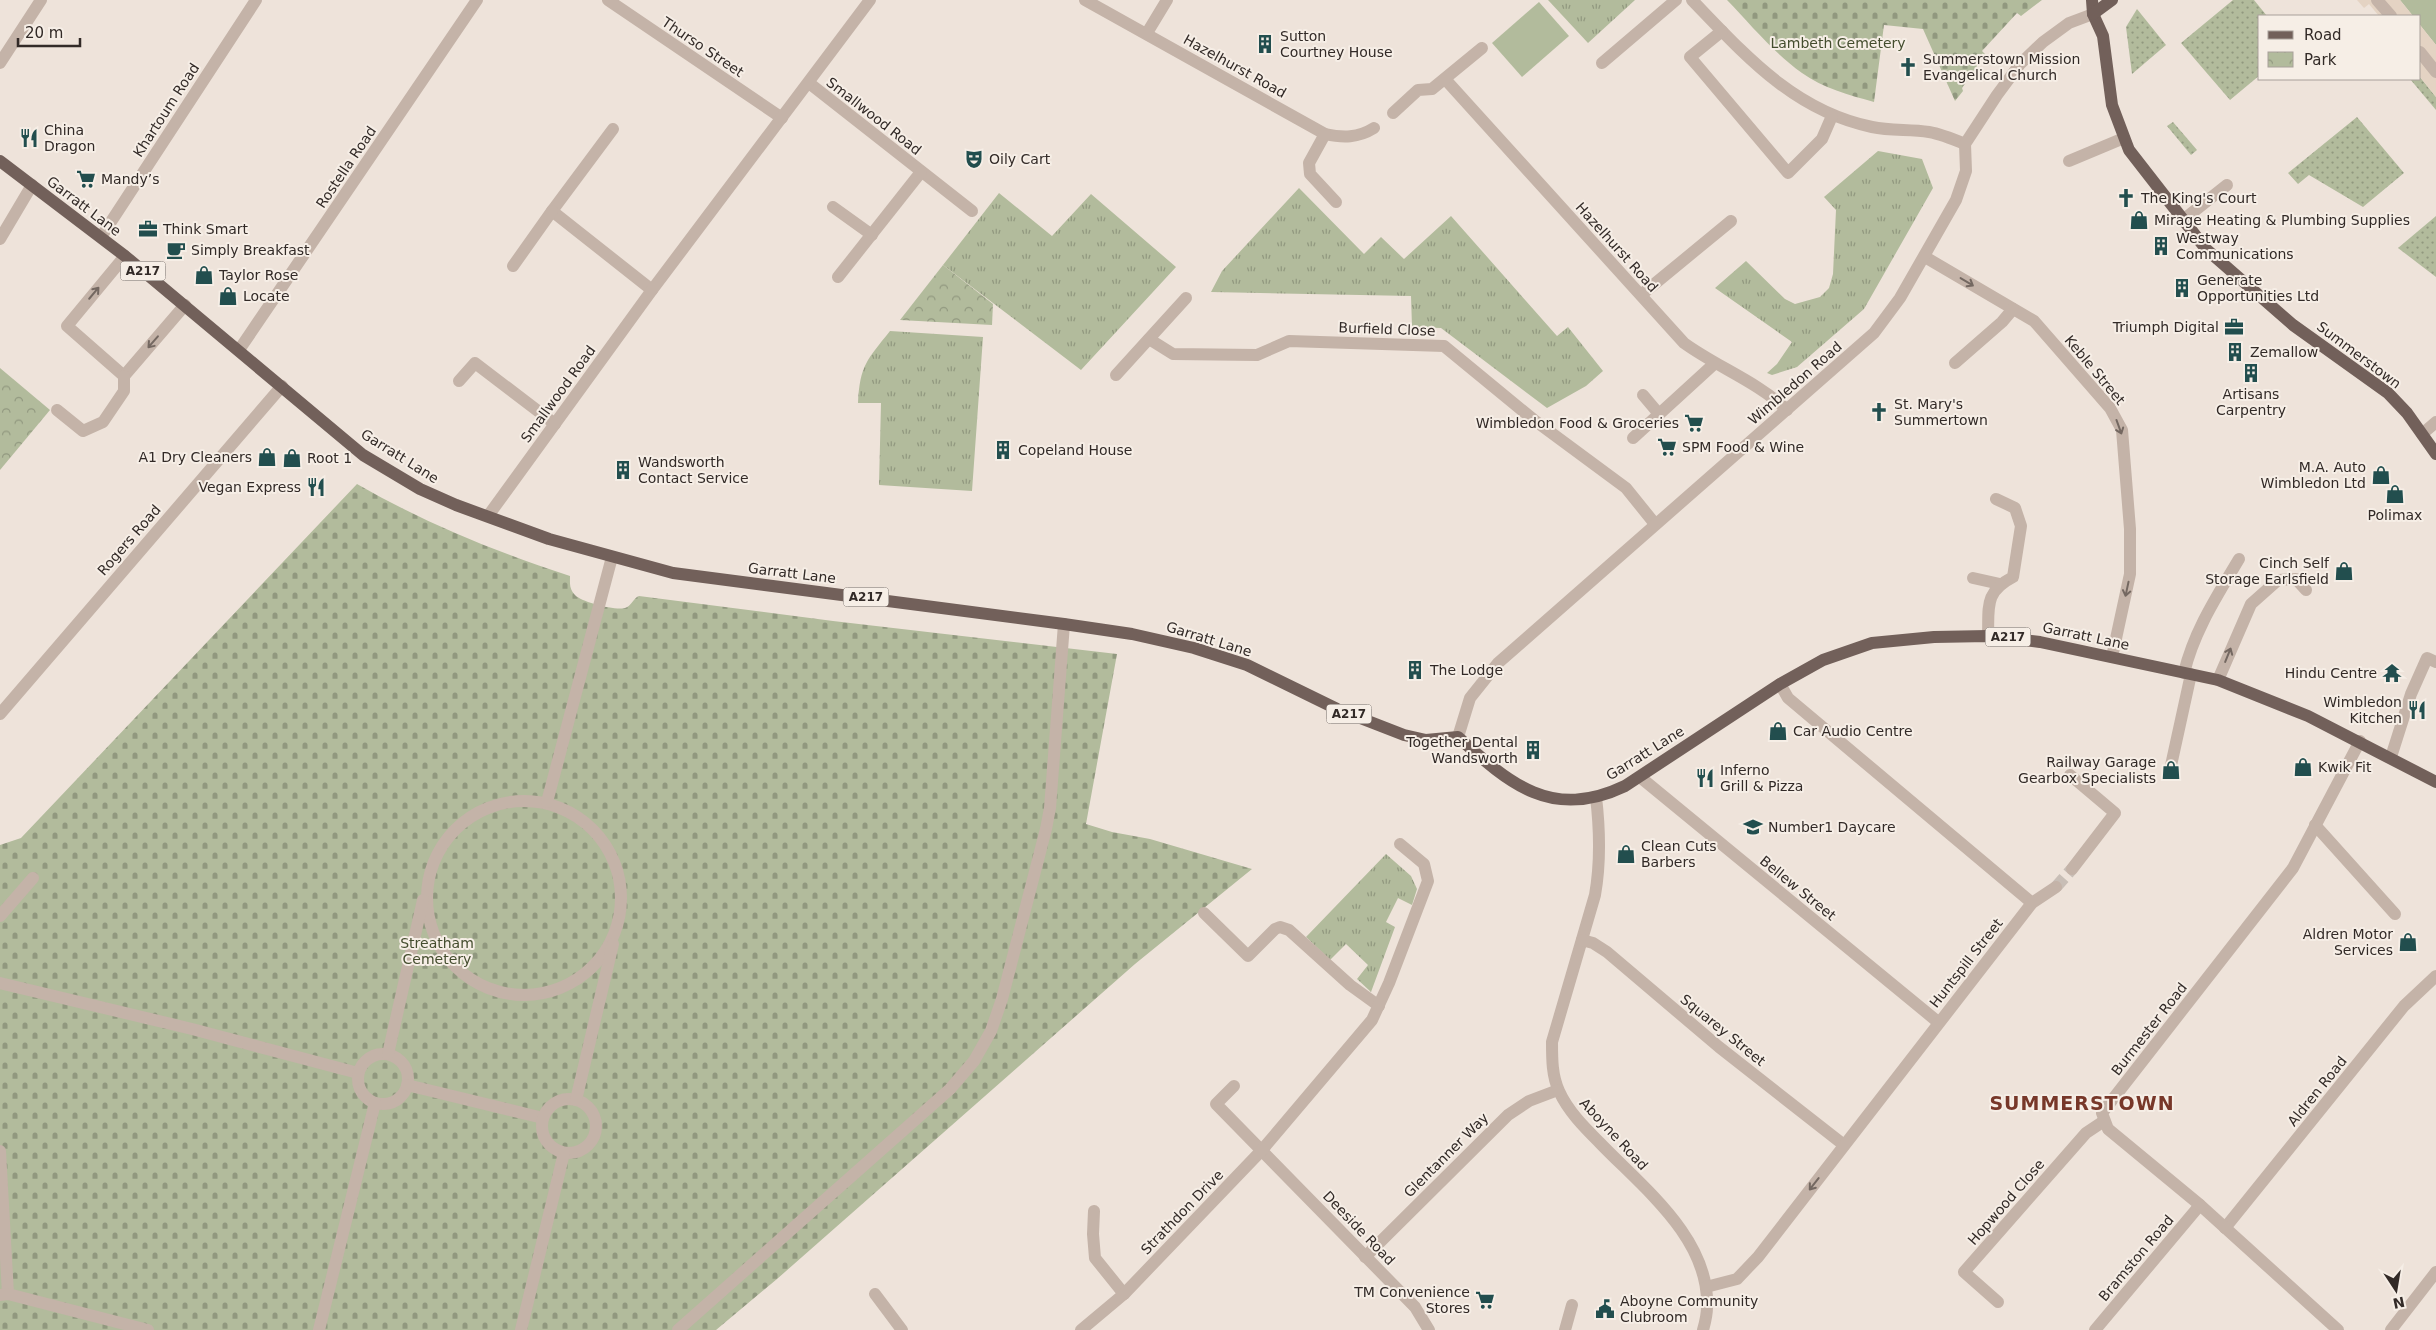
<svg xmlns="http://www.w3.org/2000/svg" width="2436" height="1330" font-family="'DejaVu Sans',sans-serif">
<defs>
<pattern id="grass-tufts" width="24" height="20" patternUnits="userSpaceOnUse" patternTransform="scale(1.25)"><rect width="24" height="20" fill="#b2bb9c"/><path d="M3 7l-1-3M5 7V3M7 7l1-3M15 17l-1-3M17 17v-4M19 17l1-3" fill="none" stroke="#91987f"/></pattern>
<pattern id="cemetery-stones" width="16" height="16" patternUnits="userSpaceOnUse" patternTransform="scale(1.25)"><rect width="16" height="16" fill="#b2bb9c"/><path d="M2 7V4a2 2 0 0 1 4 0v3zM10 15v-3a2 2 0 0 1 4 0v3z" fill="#91987f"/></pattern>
<pattern id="park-crowns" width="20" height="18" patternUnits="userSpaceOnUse" patternTransform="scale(1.25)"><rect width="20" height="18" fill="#b2bb9c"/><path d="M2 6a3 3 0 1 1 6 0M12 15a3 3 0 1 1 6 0" fill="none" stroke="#91987f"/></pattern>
<pattern id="garden-dots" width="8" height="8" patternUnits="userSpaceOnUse" patternTransform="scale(1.25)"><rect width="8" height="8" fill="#b2bb9c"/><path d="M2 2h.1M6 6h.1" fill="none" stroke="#91987f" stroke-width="1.8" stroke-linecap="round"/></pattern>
</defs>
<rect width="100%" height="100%" fill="#eee3da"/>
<g fill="url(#grass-tufts)">
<path d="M1548,0H1635L1588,43Z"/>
<path d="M1878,151L1922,159L1933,188L1864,309L1797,367L1772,375L1767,373L1777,364L1792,342L1715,288L1746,261L1785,299L1795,304L1820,297L1829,288L1833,274L1836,210L1824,197Z"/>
<path d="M1299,188L1364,254L1381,237L1404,259L1451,216L1557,336L1568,327L1603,371L1586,386L1547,408L1441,328L1412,327L1411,296L1211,292L1222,271Z"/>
<path d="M999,193L1052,236L1091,194L1176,267L1081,370L943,265Z"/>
<path d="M890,331L983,337L972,491L879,485L881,403H858C860,365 867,360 890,331Z"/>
<path d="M1386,854L1411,876L1417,889L1412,905L1398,898L1386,922L1395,927L1371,992L1357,979L1368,965L1346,944L1330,960L1306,937Z"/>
</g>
<g fill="url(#cemetery-stones)">
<path d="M1727,0H2042L2021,16L2017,13L1982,51L1985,54L1962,88L1963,91L1955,101L1923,29L1884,25L1874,102C1849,95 1823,88 1802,73C1774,53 1751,25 1727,0Z"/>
<path d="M357,484C425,523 496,552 570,576C570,583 569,589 575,595C581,602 616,611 625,608C632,606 633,598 639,596L833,621L1117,654L1086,824L1112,832L1150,839L1252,869L1135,964L777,1279L716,1330H0V845L21,838Z"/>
</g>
<g fill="url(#park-crowns)">
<path d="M943,265L993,304L992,325L900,320Z"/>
<path d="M0,368L50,410L0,470Z"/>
</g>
<g fill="url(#garden-dots)">
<path d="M2233,0H2254L2267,16H2260V75L2230,100L2181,43Z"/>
<path d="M2137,9L2166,45L2132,74L2126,27Z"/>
<path d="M2420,77L2436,97V110L2410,79Z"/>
<path d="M2357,117L2404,173L2363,207L2309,175L2298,184L2288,173Z"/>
<path d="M2173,122L2197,150L2191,155L2167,126Z"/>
<path d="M2436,216V277L2398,248Z"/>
</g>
<g fill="#b2bb9c">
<path d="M2400,0H2436V45L2420,25V16H2413Z"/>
<path d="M1539,2L1569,36L1522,77L1492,43Z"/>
</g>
<g fill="#e4d3c3">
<path d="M2357,0H2400L2413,16H2379L2369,4L2364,8Z"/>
<path d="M2420,25L2436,45V97L2420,77Z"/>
</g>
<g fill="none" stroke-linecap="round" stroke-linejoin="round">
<path stroke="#c8beb6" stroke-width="12" stroke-dasharray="12 6" stroke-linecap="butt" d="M2056,887L2072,869"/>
<g stroke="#c4b3a8" stroke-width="12">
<path d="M608,0L782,118"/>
<path d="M1085,0L1325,134C1343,138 1358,138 1374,128"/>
<path d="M1692,0C1745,55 1794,111 1872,127C1891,131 1910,129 1929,132C1941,134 1953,139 1965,144"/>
<path d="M2377,0L2391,16"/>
<path d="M1722,31L1690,57L1788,173L1822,139L1832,116"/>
<path d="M1147,33L1167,0"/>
<path d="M2420,52L2436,72"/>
<path d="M0,63L41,0"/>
<path d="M1602,63L1676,0"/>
<path d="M1445,79L1684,343C1717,367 1758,382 1787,410"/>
<path d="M809,83L972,211"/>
<path d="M1393,113L1418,90L1432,89L1482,48"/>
<path d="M613,129L552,211L652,290"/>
<path d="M1325,134L1309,163L1310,174L1336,202"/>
<path d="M2069,161L2124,138"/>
<path d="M833,207L872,235"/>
<path d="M2183,220L2227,185"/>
<path d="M101,237L256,0"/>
<path d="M0,239L32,185"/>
<path d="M125,256L67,326L124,376L185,305"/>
<path d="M1925,257L2034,321L2110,408L2122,430L2130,529V574L2112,657"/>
<path d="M513,266L552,211"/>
<path d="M838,277L921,172"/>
<path d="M1641,295L1731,221"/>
<path d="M1149,339L1173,354L1257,355L1289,341L1444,346L1534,420L1626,488L1655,524"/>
<path d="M239,350L477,0"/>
<path d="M1955,363L2002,322L2013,309"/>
<path d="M1116,375L1186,298"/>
<path d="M459,381L475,363L555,424"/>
<path d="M1643,395L1659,414"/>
<path d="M57,410L83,431L103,422L124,391V376"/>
<path d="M2422,434L2436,422"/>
<path d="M1633,438L1714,364"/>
<path d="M488,516L652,290L870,0"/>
<path d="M1973,578L2000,584"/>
<path d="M1988,636C1989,607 1984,592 2013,577L2021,526L2015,508L1996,499"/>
<path d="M2184,673C2194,631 2217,596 2239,559"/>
<path d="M2218,680L2251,604L2278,580L2296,579L2306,590"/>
<path d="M1780,684L1788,698L2032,903"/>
<path d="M0,714L282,386"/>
<path d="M1458,737L1470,698L1498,663L1874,333L1900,298L1956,200L1966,171L1965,144L1997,95L2020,64L2043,42L2069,23L2093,14"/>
<path d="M2391,757L2411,694L2427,658L2436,662"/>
<path d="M2170,770L2191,674"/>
<path d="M2070,775L2115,813L2072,869"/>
<path d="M1640,777L1938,1022"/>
<path d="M1596,797C1600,831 1601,861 1595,895L1552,1042C1552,1059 1552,1076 1559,1091C1568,1111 1584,1127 1599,1142C1642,1187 1710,1238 1707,1307C1707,1315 1705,1323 1703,1330"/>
<circle cx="524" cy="898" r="97"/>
<path d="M547,802L612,557"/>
<path d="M2315,825L2395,914"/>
<path d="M1204,913L1248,956L1275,929L1280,927L1289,930L1350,985L1379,1006"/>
<path d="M0,916L33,878"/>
<path d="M1582,940L1593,943L1607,952L1719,1047L1844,1145"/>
<path d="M0,983L192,1029L358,1073"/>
<circle cx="383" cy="1079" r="25"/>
<path d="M388,1054L423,900"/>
<path d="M407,1085L543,1118"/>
<path d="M1234,1086L1216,1104L1415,1307L1429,1330"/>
<circle cx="569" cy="1126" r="27"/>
<path d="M576,1100L613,944"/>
<path d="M0,1151L8,1294"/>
<path d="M1094,1211L1093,1234L1095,1258L1124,1294"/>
<path d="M2225,1228L2404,1006L2436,976"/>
<path d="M1365,1257L1508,1115L1529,1101L1558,1090"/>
<path d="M1706,1287L1737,1279L1758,1257L2032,903L2056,887"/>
<path d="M875,1294L902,1330"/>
<path d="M0,1295L8,1294L148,1330"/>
<path d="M1998,1302L1964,1272L2086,1133L2104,1121"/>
<path d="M319,1330L375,1103"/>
<path d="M521,1330L564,1153"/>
<path d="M678,1330L950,1089L974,1061L991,1031L1002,999L1046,829L1050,808L1064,624"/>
<path d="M1081,1330L1124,1294L1262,1150L1372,1020L1389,983L1428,881L1424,864L1400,844"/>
<path d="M1565,1330L1572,1305"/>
<path d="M2095,1330L2200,1205"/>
<path d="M2338,1330L2200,1205L2108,1129L2102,1113L2293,868L2360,741"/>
<path d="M2391,1330L2436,1272"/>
</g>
<g stroke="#72605a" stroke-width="12">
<path d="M2092,0L2093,14L2103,36L2112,105L2129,150L2206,249L2293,325L2388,393L2407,413L2436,454"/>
<path d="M2093,14L2112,0"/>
<path d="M0,161L125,256L363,455L420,489L456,505L549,539L673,573L1064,624L1132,634L1194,648L1247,665L1337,709L1404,735L1426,740L1458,737C1510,784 1552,821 1625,786L1780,684L1823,660L1872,643L1934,637L1988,636L2040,642L2218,680L2308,716L2436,782"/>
</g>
</g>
<defs><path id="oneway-shaft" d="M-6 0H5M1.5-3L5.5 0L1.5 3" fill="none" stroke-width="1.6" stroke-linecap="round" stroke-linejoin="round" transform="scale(1.25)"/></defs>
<g stroke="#746861">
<use href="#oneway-shaft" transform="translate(1967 282) rotate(31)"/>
<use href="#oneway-shaft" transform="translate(94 293) rotate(-50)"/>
<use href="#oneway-shaft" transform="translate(153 342) rotate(131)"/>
<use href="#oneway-shaft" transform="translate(2119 427) rotate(70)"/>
<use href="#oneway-shaft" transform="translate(2127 589) rotate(102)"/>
<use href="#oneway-shaft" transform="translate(2228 655) rotate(-68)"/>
<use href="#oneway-shaft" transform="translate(1814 1184) rotate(128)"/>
</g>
<defs>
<g id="building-bare" transform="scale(1.5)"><path d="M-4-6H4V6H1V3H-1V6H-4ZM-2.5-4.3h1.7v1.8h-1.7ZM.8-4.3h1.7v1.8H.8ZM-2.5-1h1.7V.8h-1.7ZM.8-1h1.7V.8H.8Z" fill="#224e4e" stroke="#f6eee6" stroke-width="2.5" paint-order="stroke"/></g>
<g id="church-bare" transform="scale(1.5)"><path d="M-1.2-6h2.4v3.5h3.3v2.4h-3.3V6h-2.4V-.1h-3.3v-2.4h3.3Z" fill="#224e4e" stroke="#f6eee6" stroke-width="2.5" paint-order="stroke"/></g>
<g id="restaurant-bare" transform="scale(1.5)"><path d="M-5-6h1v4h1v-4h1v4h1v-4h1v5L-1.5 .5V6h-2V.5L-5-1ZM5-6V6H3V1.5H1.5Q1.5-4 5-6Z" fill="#224e4e" stroke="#f6eee6" stroke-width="2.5" paint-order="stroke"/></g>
<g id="theatre-bare" transform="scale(1.5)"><path d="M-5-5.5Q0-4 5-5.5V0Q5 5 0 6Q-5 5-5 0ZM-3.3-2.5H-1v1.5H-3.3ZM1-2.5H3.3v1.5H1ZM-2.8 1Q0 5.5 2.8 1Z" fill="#224e4e" stroke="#f6eee6" stroke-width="2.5" paint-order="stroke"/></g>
<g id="supermarket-bare" transform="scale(1.5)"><path d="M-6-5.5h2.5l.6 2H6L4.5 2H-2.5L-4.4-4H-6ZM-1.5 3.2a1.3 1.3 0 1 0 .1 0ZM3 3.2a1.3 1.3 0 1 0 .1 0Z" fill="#224e4e" stroke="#f6eee6" stroke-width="2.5" paint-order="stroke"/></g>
<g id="shop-bare" transform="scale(1.5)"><path d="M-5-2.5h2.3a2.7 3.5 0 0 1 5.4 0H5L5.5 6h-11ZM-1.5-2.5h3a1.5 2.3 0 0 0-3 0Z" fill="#224e4e" stroke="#f6eee6" stroke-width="2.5" paint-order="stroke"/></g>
<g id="office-bare" transform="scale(1.5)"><path d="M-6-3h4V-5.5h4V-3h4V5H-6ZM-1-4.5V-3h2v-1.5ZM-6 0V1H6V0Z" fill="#224e4e" stroke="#f6eee6" stroke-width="2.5" paint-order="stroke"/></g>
<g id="cafe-bare" transform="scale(1.5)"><path d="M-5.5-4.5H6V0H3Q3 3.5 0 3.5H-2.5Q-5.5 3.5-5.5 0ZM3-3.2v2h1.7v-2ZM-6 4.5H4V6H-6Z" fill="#224e4e" stroke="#f6eee6" stroke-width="2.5" paint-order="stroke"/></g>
<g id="temple-bare" transform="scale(1.5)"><path d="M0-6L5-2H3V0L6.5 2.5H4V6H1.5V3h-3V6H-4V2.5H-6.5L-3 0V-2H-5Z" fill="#224e4e" stroke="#f6eee6" stroke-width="2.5" paint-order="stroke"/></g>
<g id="school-bare" transform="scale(1.5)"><path d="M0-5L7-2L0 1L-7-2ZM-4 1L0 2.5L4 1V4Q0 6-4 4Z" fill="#224e4e" stroke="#f6eee6" stroke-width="2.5" paint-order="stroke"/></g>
<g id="civic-bare" transform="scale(1.5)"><path d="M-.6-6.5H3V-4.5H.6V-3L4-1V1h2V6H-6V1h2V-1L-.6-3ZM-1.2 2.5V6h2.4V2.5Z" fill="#224e4e" stroke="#f6eee6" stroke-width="2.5" paint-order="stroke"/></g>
</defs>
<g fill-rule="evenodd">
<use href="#building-bare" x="1265" y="44"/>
<use href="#church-bare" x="1908" y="67"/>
<use href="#restaurant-bare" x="29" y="138"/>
<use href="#theatre-bare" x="974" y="159"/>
<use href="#supermarket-bare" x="86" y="179"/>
<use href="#church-bare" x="2126" y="198"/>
<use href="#shop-bare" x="2139" y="220"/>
<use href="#office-bare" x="148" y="229"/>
<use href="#building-bare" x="2161" y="246"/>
<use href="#cafe-bare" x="176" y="250"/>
<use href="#shop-bare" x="204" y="275"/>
<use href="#building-bare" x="2182" y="288"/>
<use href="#shop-bare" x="228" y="296"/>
<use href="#office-bare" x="2234" y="327"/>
<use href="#building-bare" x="2235" y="352"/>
<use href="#building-bare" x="2251" y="373"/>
<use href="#church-bare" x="1879" y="412"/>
<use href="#supermarket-bare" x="1694" y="423"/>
<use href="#supermarket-bare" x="1667" y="447"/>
<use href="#building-bare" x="1003" y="450"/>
<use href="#shop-bare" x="267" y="457"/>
<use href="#shop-bare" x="292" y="458"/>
<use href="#building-bare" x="623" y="470"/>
<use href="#shop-bare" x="2381" y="475"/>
<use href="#restaurant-bare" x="316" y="487"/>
<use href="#shop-bare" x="2395" y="494"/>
<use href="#shop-bare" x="2344" y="571"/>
<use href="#building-bare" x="1415" y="670"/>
<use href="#temple-bare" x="2392" y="673"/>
<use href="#restaurant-bare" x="2417" y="710"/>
<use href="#shop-bare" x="1778" y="731"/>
<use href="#building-bare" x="1533" y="750"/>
<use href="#shop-bare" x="2303" y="767"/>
<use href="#shop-bare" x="2171" y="770"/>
<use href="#restaurant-bare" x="1705" y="778"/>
<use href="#school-bare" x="1753" y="827"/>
<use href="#shop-bare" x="1626" y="854"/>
<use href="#shop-bare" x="2408" y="942"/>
<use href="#supermarket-bare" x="1485" y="1300"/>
<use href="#civic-bare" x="1605" y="1309"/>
</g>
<g text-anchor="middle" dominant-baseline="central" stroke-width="4" stroke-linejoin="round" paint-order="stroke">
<g fill="#f6eee6" stroke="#6d6560" stroke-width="1">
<rect x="120.5" y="261.5" width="45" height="19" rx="4"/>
<rect x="843.5" y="587.5" width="45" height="19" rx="4"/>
<rect x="1985.5" y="627.5" width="45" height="19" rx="4"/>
<rect x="1326.5" y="704.5" width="45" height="19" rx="4"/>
</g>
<g font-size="12" font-weight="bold" fill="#322a27">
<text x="143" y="271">A217</text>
<text x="866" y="597">A217</text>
<text x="2008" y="637">A217</text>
<text x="1349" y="714">A217</text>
</g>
<g font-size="14" fill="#322a27" stroke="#f6eee6" text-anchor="start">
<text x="1280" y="36">Sutton<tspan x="1280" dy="16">Courtney House</tspan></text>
<text x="1923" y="59">Summerstown Mission<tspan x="1923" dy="16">Evangelical Church</tspan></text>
<text x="44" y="130">China<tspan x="44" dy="16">Dragon</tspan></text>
<text x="989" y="159">Oily Cart</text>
<text x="101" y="179">Mandy’s</text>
<text x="2141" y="198">The King's Court</text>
<text x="2154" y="220">Mirage Heating &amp; Plumbing Supplies</text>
<text x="163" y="229">Think Smart</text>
<text x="2176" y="238">Westway<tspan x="2176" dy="16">Communications</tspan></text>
<text x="191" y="250">Simply Breakfast</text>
<text x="219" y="275">Taylor Rose</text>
<text x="2197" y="280">Generate<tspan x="2197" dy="16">Opportunities Ltd</tspan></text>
<text x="243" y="296">Locate</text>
<text x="2219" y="327" text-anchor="end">Triumph Digital</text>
<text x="2250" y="352">Zemallow</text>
<text x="2251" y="394" text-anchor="middle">Artisans<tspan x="2251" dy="16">Carpentry</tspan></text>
<text x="1894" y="404">St. Mary's<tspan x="1894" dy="16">Summertown</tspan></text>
<text x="1679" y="423" text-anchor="end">Wimbledon Food &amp; Groceries</text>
<text x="1682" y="447">SPM Food &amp; Wine</text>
<text x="1018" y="450">Copeland House</text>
<text x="252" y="457" text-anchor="end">A1 Dry Cleaners</text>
<text x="307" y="458">Root 1</text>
<text x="638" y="462">Wandsworth<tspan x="638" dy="16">Contact Service</tspan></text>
<text x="2366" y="467" text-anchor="end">M.A. Auto<tspan x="2366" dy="16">Wimbledon Ltd</tspan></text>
<text x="301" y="487" text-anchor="end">Vegan Express</text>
<text x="2395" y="515" text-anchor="middle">Polimax</text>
<text x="2329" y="563" text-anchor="end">Cinch Self<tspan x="2329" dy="16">Storage Earlsfield</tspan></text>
<text x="1430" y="670">The Lodge</text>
<text x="2377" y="673" text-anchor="end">Hindu Centre</text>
<text x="2402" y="702" text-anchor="end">Wimbledon<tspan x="2402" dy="16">Kitchen</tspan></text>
<text x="1793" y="731">Car Audio Centre</text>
<text x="1518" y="742" text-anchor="end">Together Dental<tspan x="1518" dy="16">Wandsworth</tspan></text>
<text x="2156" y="762" text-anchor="end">Railway Garage<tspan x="2156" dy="16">Gearbox Specialists</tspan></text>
<text x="2318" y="767">Kwik Fit</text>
<text x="1720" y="770">Inferno<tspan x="1720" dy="16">Grill &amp; Pizza</tspan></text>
<text x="1768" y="827">Number1 Daycare</text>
<text x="1641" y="846">Clean Cuts<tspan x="1641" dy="16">Barbers</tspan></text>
<text x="2393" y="934" text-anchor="end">Aldren Motor<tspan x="2393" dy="16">Services</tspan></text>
<text x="1470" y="1292" text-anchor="end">TM Convenience<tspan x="1470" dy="16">Stores</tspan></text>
<text x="1620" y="1301">Aboyne Community<tspan x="1620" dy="16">Clubroom</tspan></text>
</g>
<g font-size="14" fill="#444d2e" stroke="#f6eee6">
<text x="1838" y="43">Lambeth Cemetery</text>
<text x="437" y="943">Streatham<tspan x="437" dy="16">Cemetery</tspan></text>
</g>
<g font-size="14" fill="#322a27" stroke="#f6eee6">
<text transform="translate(703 47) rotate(34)">Thurso Street</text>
<text transform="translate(1235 66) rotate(29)">Hazelhurst Road</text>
<text transform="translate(166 110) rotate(-57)">Khartoum Road</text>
<text transform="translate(874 116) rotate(38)">Smallwood Road</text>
<text transform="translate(346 167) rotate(-56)">Rostella Road</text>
<text transform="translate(84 206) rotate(37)">Garratt Lane</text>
<text transform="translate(1617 247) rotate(48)">Hazelhurst Road</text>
<text transform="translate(1387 329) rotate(2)">Burfield Close</text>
<text transform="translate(2359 355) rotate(37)">Summerstown</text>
<text transform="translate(2095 370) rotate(50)">Keble Street</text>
<text transform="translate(1795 383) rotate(-41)">Wimbledon Road</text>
<text transform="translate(558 394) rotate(-54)">Smallwood Road</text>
<text transform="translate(400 456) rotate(32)">Garratt Lane</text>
<text transform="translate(129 540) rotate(-49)">Rogers Road</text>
<text transform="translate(792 573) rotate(7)">Garratt Lane</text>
<text transform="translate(2086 636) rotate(12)">Garratt Lane</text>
<text transform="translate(1209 639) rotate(17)">Garratt Lane</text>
<text transform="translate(1645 753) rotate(-32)">Garratt Lane</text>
<text transform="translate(1798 888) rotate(39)">Bellew Street</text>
<text transform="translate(1966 963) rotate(-52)">Huntspill Street</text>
<text transform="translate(2149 1029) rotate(-52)">Burmester Road</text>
<text transform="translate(1723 1030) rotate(39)">Squarey Street</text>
<text transform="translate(2317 1091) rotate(-51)">Aldren Road</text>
<text transform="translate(1614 1134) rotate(47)">Aboyne Road</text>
<text transform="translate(1446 1155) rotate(-45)">Glentanner Way</text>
<text transform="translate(2006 1202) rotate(-49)">Hopwood Close</text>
<text transform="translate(1182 1212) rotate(-46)">Strathdon Drive</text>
<text transform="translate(1359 1228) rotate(46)">Deeside Road</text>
<text transform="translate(2136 1258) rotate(-50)">Bramston Road</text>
</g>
<g font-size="19" font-weight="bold" letter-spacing="1" fill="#773729" stroke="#f6eee6">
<text x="2082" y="1103">SUMMERSTOWN</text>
</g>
</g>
<rect x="2258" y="15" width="162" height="65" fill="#f6eee6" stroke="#a8a09a"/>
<rect x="2268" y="31" width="25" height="8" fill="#72605a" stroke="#a8a09a"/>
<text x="2304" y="40" font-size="15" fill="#322a27">Road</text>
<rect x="2268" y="52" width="25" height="15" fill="url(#park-crowns)" stroke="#a8a09a"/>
<text x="2304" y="65" font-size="15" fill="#322a27">Park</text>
<g transform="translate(2396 1290) rotate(168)" stroke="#f6eee6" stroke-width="4" paint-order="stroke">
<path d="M0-4L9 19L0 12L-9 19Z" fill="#322a27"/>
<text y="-8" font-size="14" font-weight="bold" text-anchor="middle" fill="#322a27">N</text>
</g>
<path d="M18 38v8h62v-8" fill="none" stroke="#322a27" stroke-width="2.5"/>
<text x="25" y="38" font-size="15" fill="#322a27" stroke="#f6eee6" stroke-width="4" paint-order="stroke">20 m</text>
</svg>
